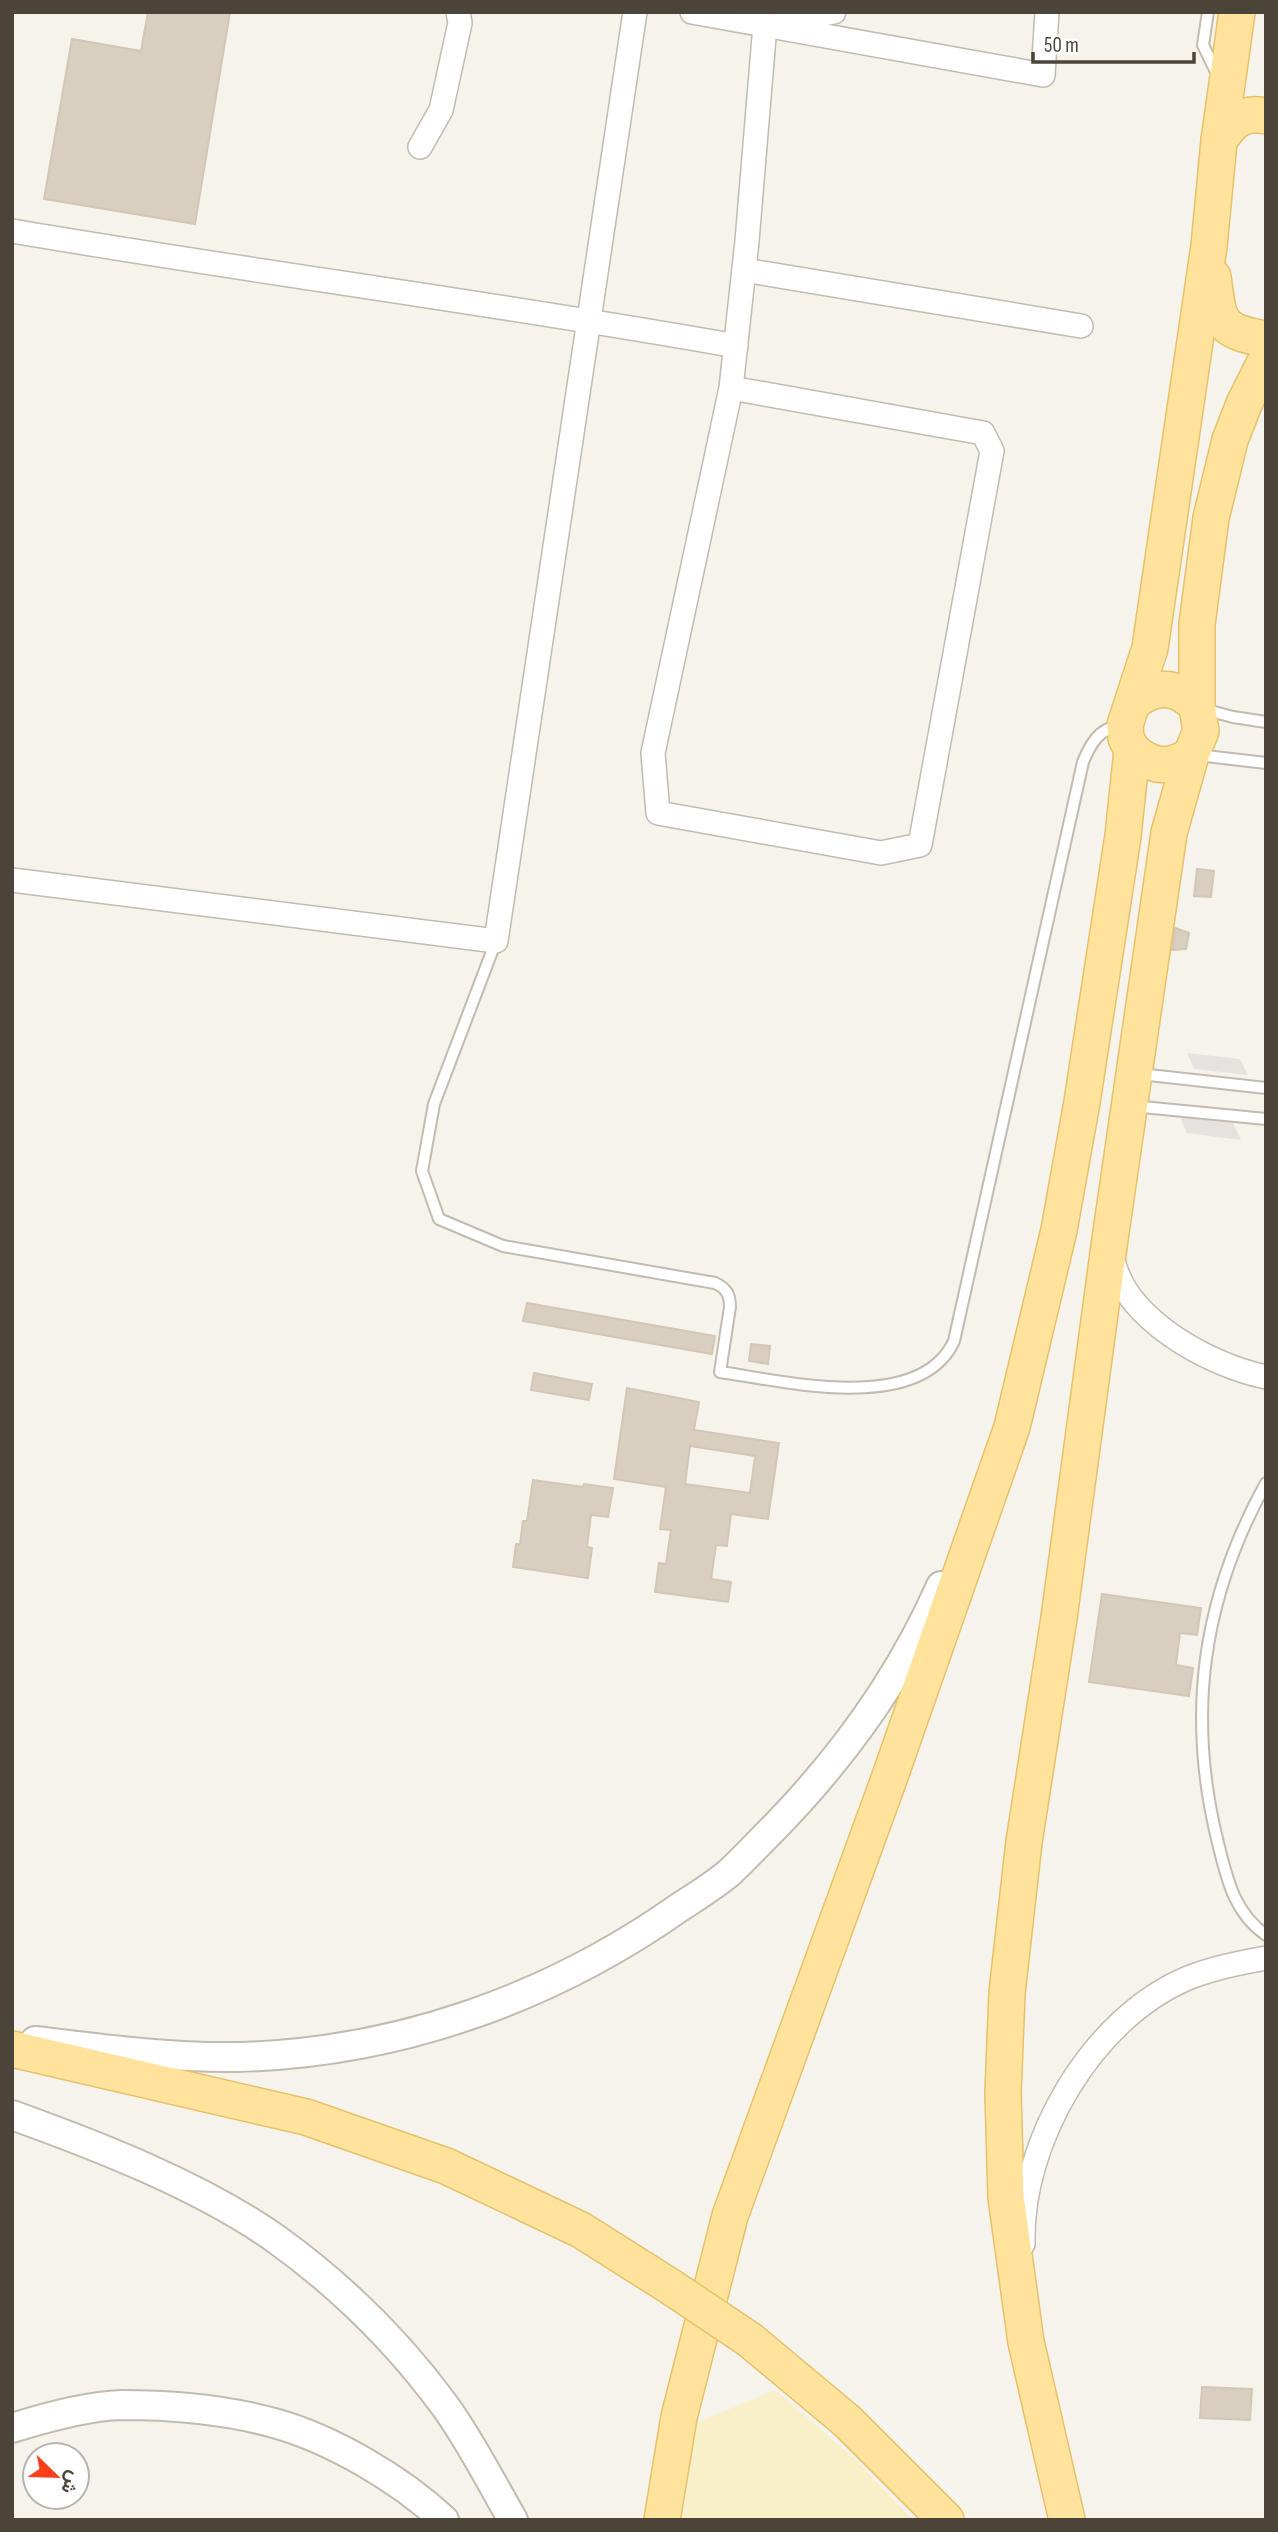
<svg xmlns="http://www.w3.org/2000/svg" width="1278" height="2532" font-family="'Sofia Sans Condensed',Vazirmatn,sans-serif">
<rect width="100%" height="100%" fill="#f6f3ec"/>
<path fill="#f9efc9" d="M775,2390L855,2459L913,2520H682L696,2423Z"/>
<g fill="#e5e3e0">
<path d="M1187,1053L1240,1059L1248,1075L1194,1069Z"/>
<path d="M1180,1117L1233,1123L1241,1140L1187,1133Z"/>
</g>
<g fill="#d8cfc1" stroke="#d3c7b4" stroke-width="2" fill-rule="evenodd">
<path d="M148,12H230L195,224L44,199L72,39L141,51Z"/>
<path d="M1197,869L1214,871L1211,897L1194,896Z"/>
<path d="M1175,928L1189,933L1186,949L1172,950Z"/>
<path d="M527,1303L715,1336L712,1354L523,1321Z"/>
<path d="M751,1344L770,1346L768,1364L749,1361Z"/>
<path d="M534,1373L592,1384L589,1400L531,1390Z"/>
<path d="M627,1388L699,1402L694,1430L779,1443L768,1519L731,1514L727,1546L716,1545L711,1579L731,1582L728,1602L655,1592L659,1563L666,1564L671,1530L660,1529L666,1487L614,1479ZM690,1446L755,1456L750,1493L685,1484Z"/>
<path d="M533,1480L583,1487L584,1484L613,1488L608,1517L591,1515L587,1547L592,1548L588,1578L513,1567L516,1544H520L523,1521H527Z"/>
<path d="M1102,1594L1201,1608L1197,1635L1180,1633L1176,1665L1193,1668L1189,1696L1089,1682Z"/>
<path d="M1202,2387L1252,2389L1250,2420L1200,2418Z"/>
</g>
<g fill="none" stroke-linecap="round" stroke-linejoin="round">
<g stroke="#c2bbae" stroke-width="14">
<g id="service">
<path d="M1208,12L1203,45L1218,76"/>
<path d="M1203,709L1233,717L1266,722"/>
<path d="M1197,755L1266,763"/>
<path d="M496,941L434,1104L422,1171L439,1219L503,1246L715,1283C726,1288 730,1294 730,1307L720,1372C783,1381 920,1415 954,1341L1083,762C1090,745 1099,728 1119,726"/>
<path d="M1140,1074L1266,1088"/>
<path d="M1132,1106L1266,1119"/>
<path d="M1266,1483C1202,1599 1186,1715 1218,1843C1227,1879 1234,1913 1266,1935"/>
</g>
</g>
<g stroke="#c2bbae" stroke-width="26">
<g id="minor">
<path d="M692,12L1043,75L1047,12"/>
<path d="M779,23L834,12"/>
<path d="M420,147L441,110L460,23L458,12"/>
<path d="M12,231C253,272 495,303 736,346"/>
<path d="M744,270L1081,326"/>
<path d="M731,388L983,433L992,451L920,845L881,853L658,813L653,753L731,388L747,241L765,25"/>
<path d="M12,880L496,941L635,12"/>
<path d="M1112,1255C1122,1318 1208,1365 1266,1377"/>
<path d="M1023,2244C1020,2142 1092,2018 1188,1978C1213,1968 1239,1963 1266,1958"/>
</g>
</g>
<g stroke="#c2bbae" stroke-width="32">
<g id="tertiary">
<path d="M35,2041C102,2049 170,2058 238,2057C398,2053 551,1998 680,1907C697,1896 715,1885 730,1872C742,1861 753,1849 765,1837C838,1764 899,1681 941,1586"/>
<path d="M12,2115C98,2146 201,2186 276,2239C340,2285 398,2342 445,2406C471,2442 491,2482 513,2520"/>
<path d="M12,2428C44,2418 88,2406 121,2405C170,2405 227,2410 274,2423C332,2439 400,2479 444,2520"/>
</g>
</g>
<g stroke="#e6c16a" stroke-width="38">
<g id="primary">
<path d="M1219,141C1231,122 1242,111 1266,116"/>
<path d="M1213,277C1219,322 1218,331 1266,339"/>
<path d="M1134,702C1155,684 1179,685 1197,707"/>
<path d="M1132,750C1151,767 1169,770 1191,755"/>
<path d="M12,2049L306,2117L446,2166L581,2230L671,2287"/>
<path d="M750,2340L847,2421L946,2520"/>
<path d="M662,2520L679,2417L730,2216L889,1779L1012,1427L1059,1230L1082,1102L1123,836L1132,750L1126,738L1125,725L1150,648L1209,246L1219,141L1237,12"/>
<path d="M1067,2520L1026,2342L1006,2197L1003,2093L1007,1993L1024,1842L1059,1618L1110,1239L1169,833L1191,755L1201,731L1197,707V624L1211,518L1230,440L1244,404L1266,360"/>
</g>
</g>
<use href="#service" stroke="#fff" stroke-width="10"/>
<use href="#minor" stroke="#fff" stroke-width="23"/>
<use href="#tertiary" stroke="#fff" stroke-width="28"/>
<use href="#primary" stroke="#ffe39c" stroke-width="35"/>
<g stroke="#e6c16a" stroke-width="38" stroke-linecap="butt">
<path id="primary-bridge" d="M671,2287L750,2340"/>
</g>
<use href="#primary-bridge" stroke="#ffe39c" stroke-width="35"/>
</g>
<rect width="1278" height="2532" fill="none" stroke="#4b4439" stroke-width="28"/>
<g transform="translate(56 2476) rotate(113)"><circle r="33" fill="#ffffff" stroke="#b7b4b0" stroke-width="2"/>
<path d="M0-5L12 26L0 18L-12 26Z" fill="#fc3f1d"/>
<text y="-10" font-size="19" font-weight="bold" text-anchor="middle" fill="#4b4439">ش</text>
</g>
<path d="M1033 52v10h161v-10" fill="none" stroke="#4b4439" stroke-width="3.5"/>
<text x="1044" y="52" font-size="21" fill="#4b4439" stroke="#ffffff" stroke-width="5" paint-order="stroke">50 m</text>
</svg>
